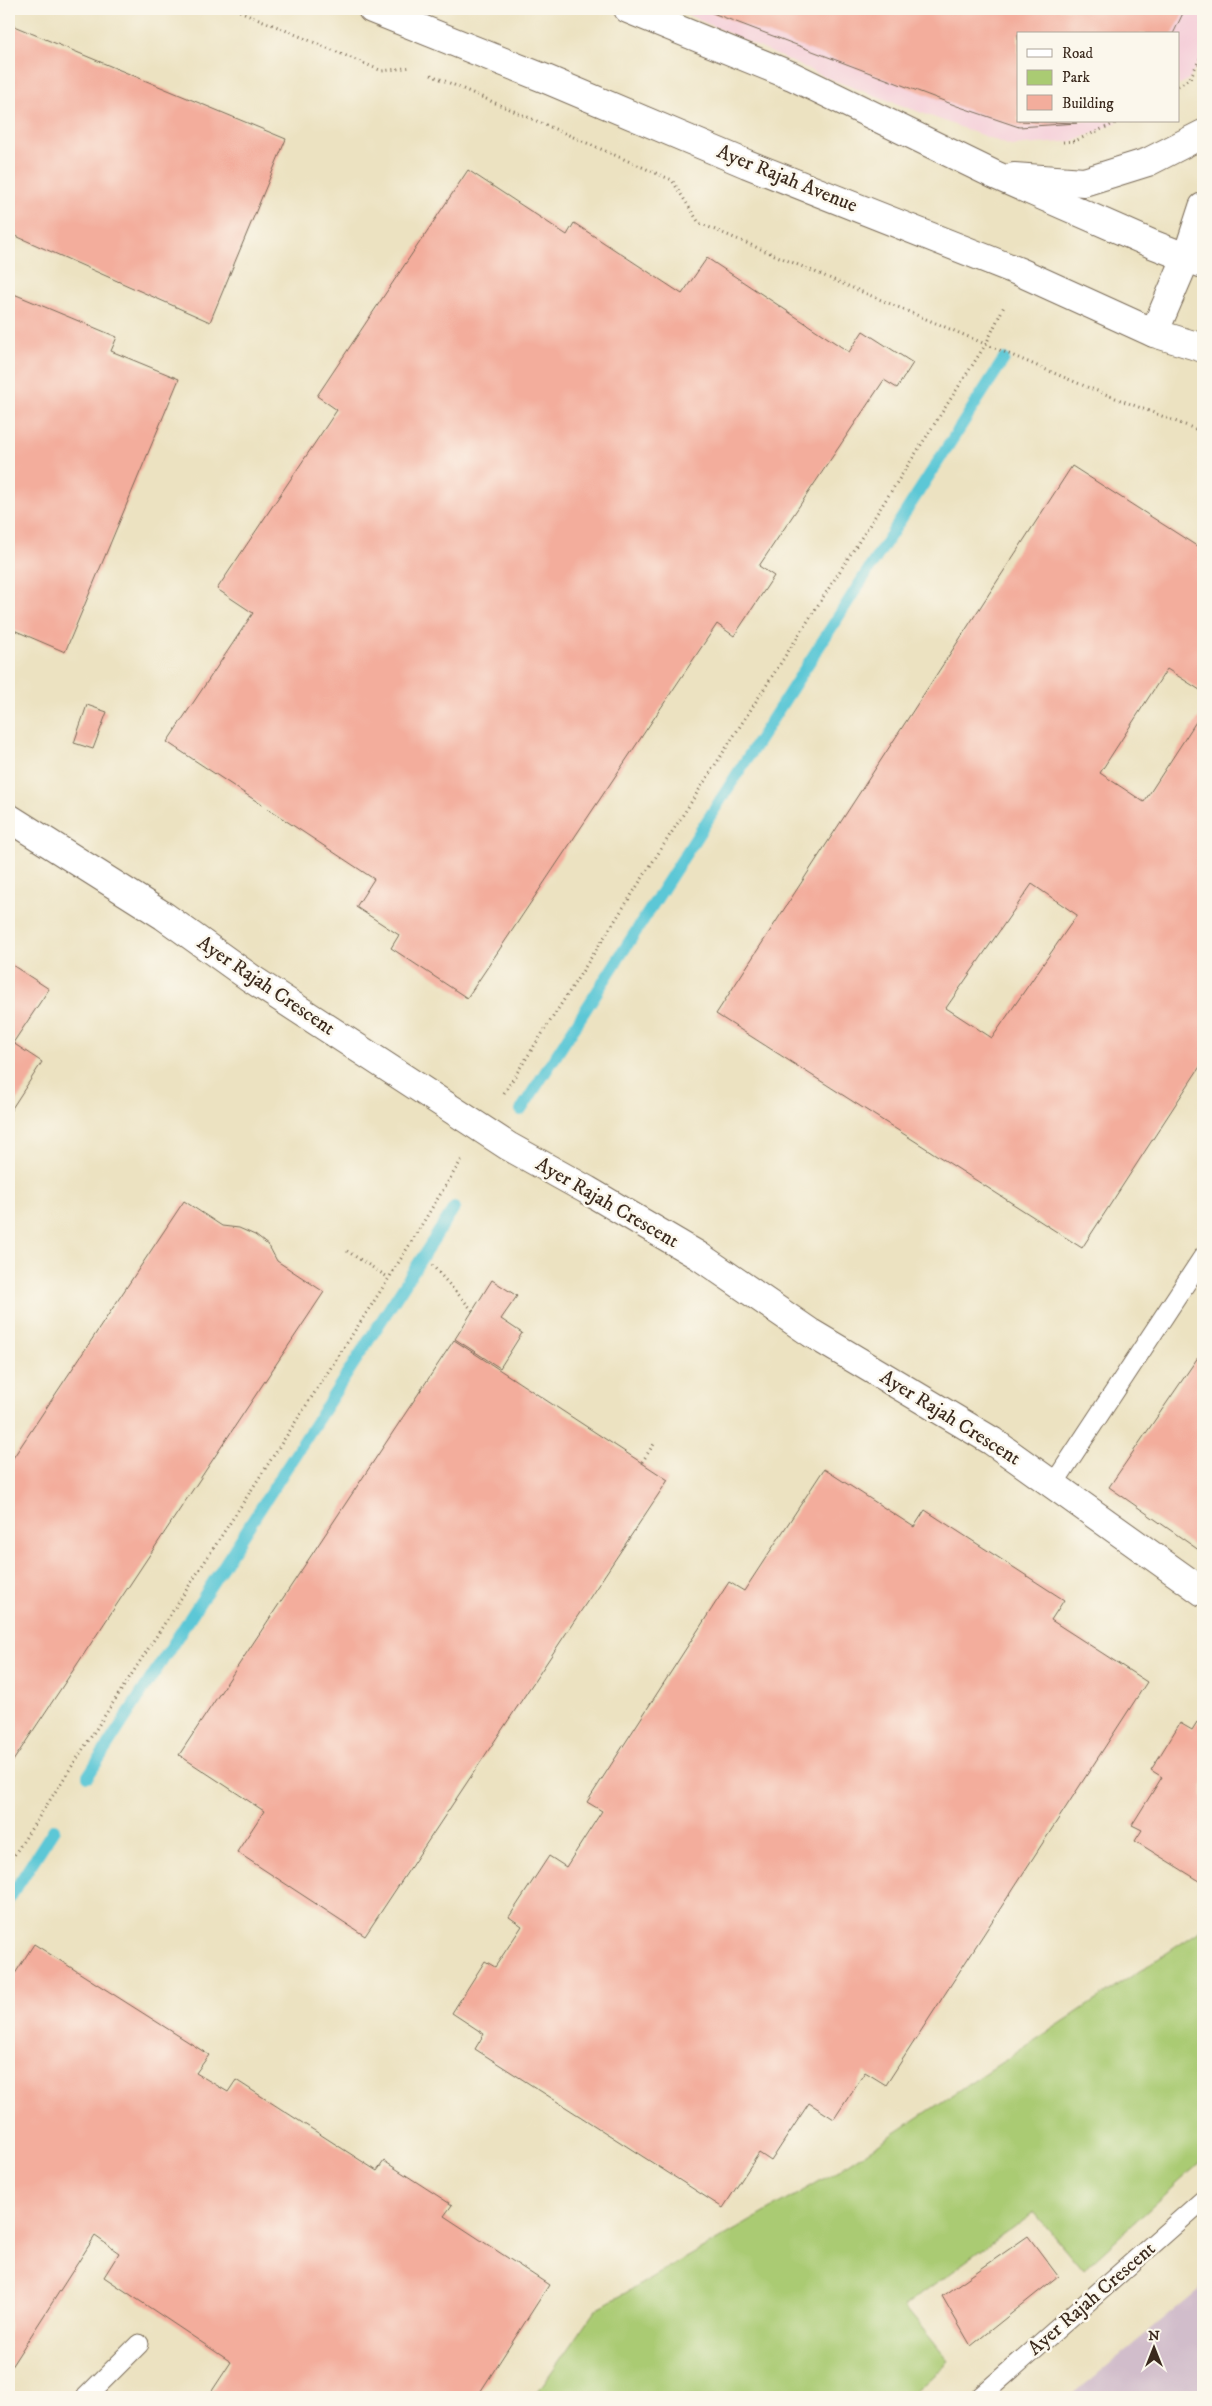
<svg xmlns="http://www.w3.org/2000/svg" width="1212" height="2406" font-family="'IM FELL DW Pica',serif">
<rect width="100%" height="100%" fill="#fbf7ec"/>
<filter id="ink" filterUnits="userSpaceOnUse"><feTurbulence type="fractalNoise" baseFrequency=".02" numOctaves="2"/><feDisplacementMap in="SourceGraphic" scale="10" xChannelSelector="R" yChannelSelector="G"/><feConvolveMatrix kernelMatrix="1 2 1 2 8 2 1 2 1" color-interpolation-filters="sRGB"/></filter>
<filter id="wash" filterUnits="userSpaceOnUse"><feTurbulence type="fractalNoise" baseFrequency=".0096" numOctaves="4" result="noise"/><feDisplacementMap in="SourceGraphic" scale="20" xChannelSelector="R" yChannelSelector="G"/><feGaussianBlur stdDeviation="1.12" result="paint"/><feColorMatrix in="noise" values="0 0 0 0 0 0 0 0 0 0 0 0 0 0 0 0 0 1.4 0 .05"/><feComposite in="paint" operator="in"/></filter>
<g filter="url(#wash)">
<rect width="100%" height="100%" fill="#ece2c1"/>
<path fill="#f5cfd9" d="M675,9H1203V53L1190,78L1178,86V34H1018V121H1120L1075,141L1011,146L825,77Z"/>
<path fill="#d1bdcb" d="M1203,2286V2397H1070Z"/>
<path fill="#aacb73" stroke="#727a48" d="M1203,1929V2160L1083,2270L1034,2212L904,2306L949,2361L910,2397H534L594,2311L839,2170Z"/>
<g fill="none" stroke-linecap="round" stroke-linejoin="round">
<g stroke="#5cc7d6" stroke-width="12">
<path d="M521,1110L1004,359"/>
<path d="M88,1776L454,1208"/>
<path d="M9,1899L54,1829"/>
</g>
</g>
<g id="blocks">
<g fill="#f3ad9c" fill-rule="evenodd">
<path d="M702,9H1185L1173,34H1018V121L1077,123L1019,127L957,106Z"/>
<path d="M9,24L286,139L210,322L9,233Z"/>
<path d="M468,170L567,235L574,223L682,294L707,258L849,352L863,331L913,363L897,388L884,380L759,566L774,576L734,636L717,624L467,998L391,948L399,935L356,907L374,879L167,742L253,613L217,589L337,410L317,396Z"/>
<path d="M9,292L117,337L111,351L179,379L65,652L9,628Z"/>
<path d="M1072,466L1203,550V692L1167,669L1100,773L1144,802L1203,711V1062L1082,1248L716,1014ZM1032,884L1077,915L992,1038L946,1008Z"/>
<path d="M87,705L107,712L93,749L74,743Z"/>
<path d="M9,963L49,989L13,1043L42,1062L9,1113Z"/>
<path d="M184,1201L222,1226L239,1228L255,1235L269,1246L277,1261L324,1292L11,1764L9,1762V1464Z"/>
<path d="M492,1280L517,1296L501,1319L522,1333L500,1368L455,1339Z"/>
<path d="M454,1340L668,1480L365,1936L237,1852L264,1811L179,1755Z"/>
<path d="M1203,1350V1553L1109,1487Z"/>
<path d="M824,1469L914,1527L925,1510L1064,1600L1051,1620L1147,1682L886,2085L865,2072L834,2119L809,2103L771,2161L759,2153L723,2208L475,2049L484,2034L452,2013L485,1961L495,1967L522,1926L509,1917L549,1856L566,1867L602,1811L587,1802L729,1582L744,1591Z"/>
<path d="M1197,1722L1203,1726V1883L1135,1841L1142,1830L1132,1825L1162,1777L1151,1770L1180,1723L1192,1730Z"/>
<path d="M34,1944L209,2055L196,2073L228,2092L236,2080L377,2171L384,2161L452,2205L444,2216L549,2285L477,2397H208L231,2362L104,2277L119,2253L95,2236L9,2370V1983Z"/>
<path d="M1028,2236L1058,2276L971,2346L942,2296Z"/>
</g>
</g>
</g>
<g filter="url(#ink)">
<use href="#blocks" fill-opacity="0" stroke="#796a57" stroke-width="1"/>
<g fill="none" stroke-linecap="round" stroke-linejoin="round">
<g stroke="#796a57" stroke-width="21">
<g id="service">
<path d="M1053,1485L1203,1257"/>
<path d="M86,2397L139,2344"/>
<path d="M980,2397L1203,2200"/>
</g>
</g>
<g stroke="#796a57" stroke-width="30">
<g id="minor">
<path d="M1154,333L1187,256L1203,207"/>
<path d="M9,818L164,916L252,979L508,1146L587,1190L699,1256L811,1333L992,1441L1203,1592"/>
</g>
</g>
<g stroke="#796a57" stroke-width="30">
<g id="tertiary">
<path d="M372,9L546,79L747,164L1020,272L1154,333L1203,348"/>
<path d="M628,9L792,76L995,175L1152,244L1203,264"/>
<path d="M1014,177L1084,182L1148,162L1203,134"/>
</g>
</g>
<g stroke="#796a57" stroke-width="3" stroke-dasharray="1 4" stroke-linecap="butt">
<path d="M235,9L382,71L412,67"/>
<path d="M431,75L672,180L699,223L1087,387L1203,432"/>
<path d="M1178,86L1190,78L1203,53"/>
<path d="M1063,142L1075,141L1120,121"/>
<path d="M504,1093L986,344L1005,304"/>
<path d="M347,1251L389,1278"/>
<path d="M432,1265L473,1311"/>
<path d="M642,1462L654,1444"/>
<path d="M9,1863L389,1278L462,1159"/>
</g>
<use href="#service" stroke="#fff" stroke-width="19"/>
<use href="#minor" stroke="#fff" stroke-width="28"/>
<use href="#tertiary" stroke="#fff" stroke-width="28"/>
</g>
</g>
<g text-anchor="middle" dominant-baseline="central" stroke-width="5" stroke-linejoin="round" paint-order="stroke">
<g font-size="20" fill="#3b2a1e" stroke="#fbf7ec">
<text transform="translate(787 179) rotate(22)">Ayer Rajah Avenue</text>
<text transform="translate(266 986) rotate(34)">Ayer Rajah Crescent</text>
<text transform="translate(607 1203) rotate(30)">Ayer Rajah Crescent</text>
<text transform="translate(950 1418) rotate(32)">Ayer Rajah Crescent</text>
<text transform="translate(1092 2299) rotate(-41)">Ayer Rajah Crescent</text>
</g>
</g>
<rect width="1212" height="2406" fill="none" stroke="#fbf7ec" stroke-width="30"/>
<rect x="1017" y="32" width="162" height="90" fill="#fbf7ec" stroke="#aea59a"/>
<rect x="1027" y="49" width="25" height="8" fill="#ffffff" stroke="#aea59a"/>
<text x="1062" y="58" font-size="15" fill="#3b2a1e">Road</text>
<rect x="1027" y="70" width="25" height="15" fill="#aacb73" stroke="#aea59a"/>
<text x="1062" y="82" font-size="15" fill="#3b2a1e">Park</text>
<rect x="1027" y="95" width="25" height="15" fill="#f3ad9c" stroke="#aea59a"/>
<text x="1062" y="108" font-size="15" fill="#3b2a1e">Building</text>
<g transform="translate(1154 2348)" stroke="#fbf7ec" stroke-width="4" paint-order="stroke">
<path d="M0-4L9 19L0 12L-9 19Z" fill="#3b2a1e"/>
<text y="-8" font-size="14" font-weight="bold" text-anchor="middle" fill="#3b2a1e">N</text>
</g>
</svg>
